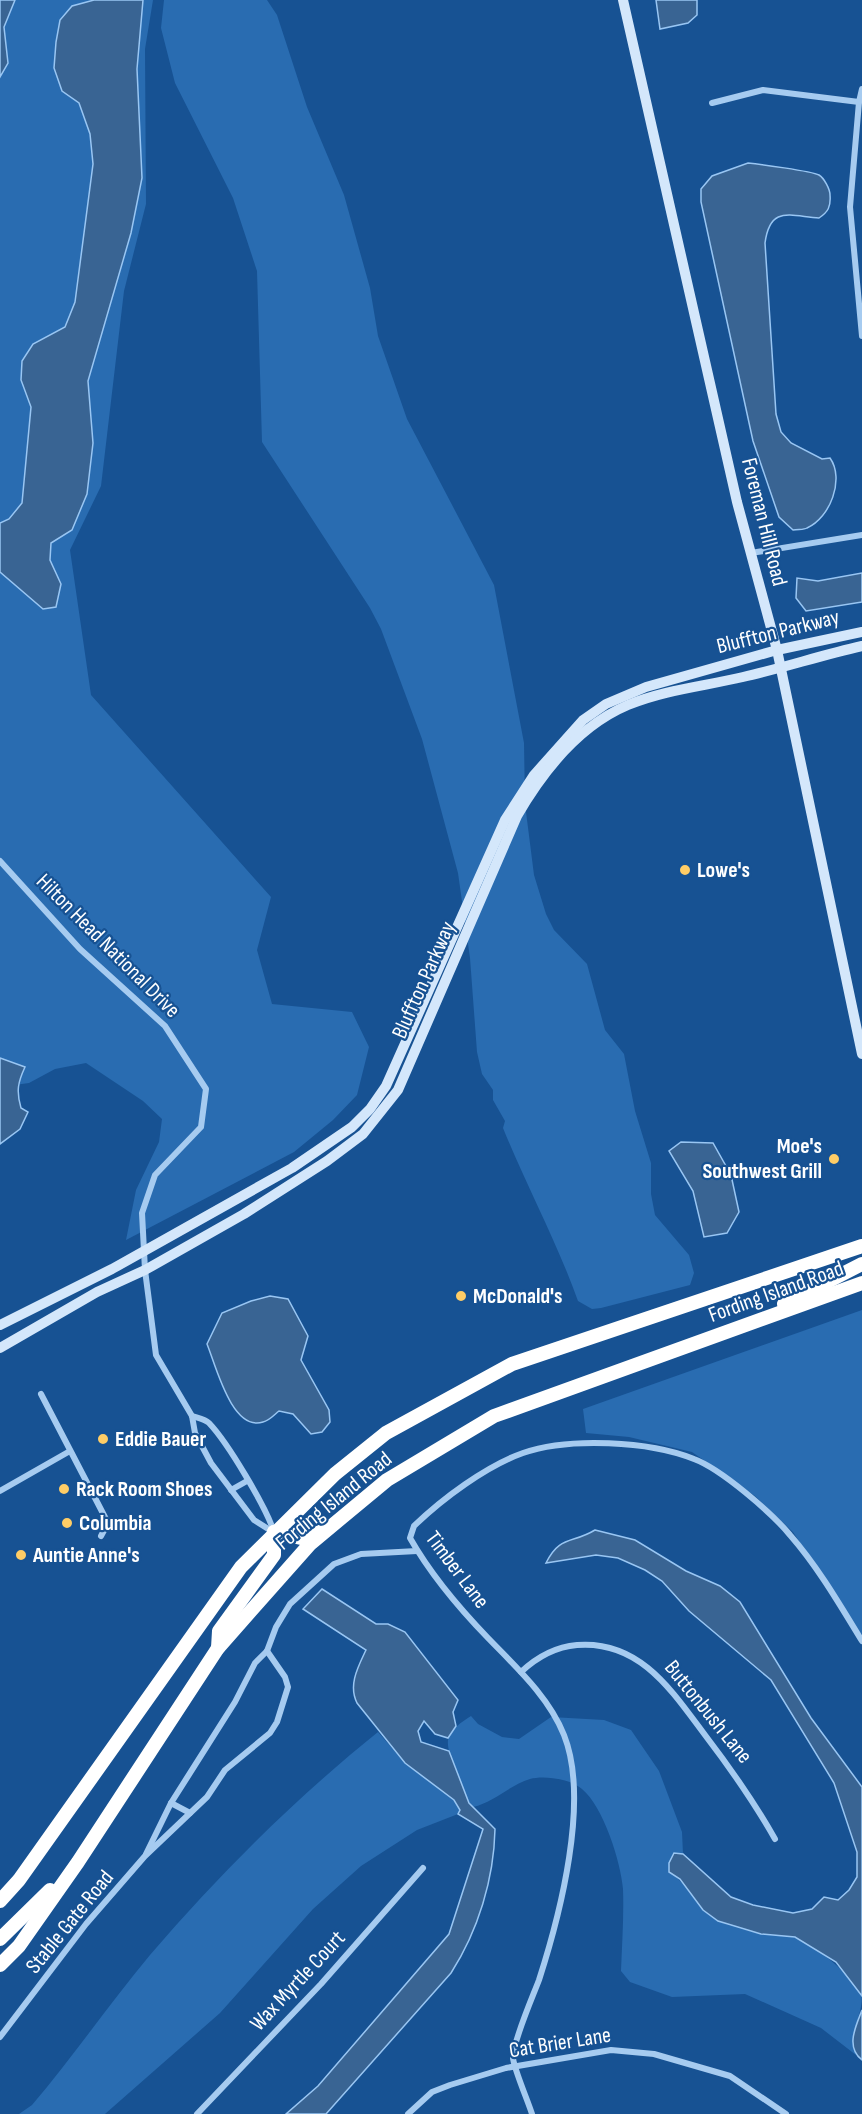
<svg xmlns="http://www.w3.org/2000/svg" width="862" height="2114" font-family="'Sofia Sans Condensed',sans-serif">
<rect width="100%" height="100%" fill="#175293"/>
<g fill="#296cb1">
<path d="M0,0H153L145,49L146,204L124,291L101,486L70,550L91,695L271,897L257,950L272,1004L352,1012L369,1047L357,1095L333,1120L294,1152L126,1240L136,1190L159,1142L162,1119L143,1101L86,1063L55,1069L29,1083L0,1087Z"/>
<path d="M164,0H267L277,15L307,107L344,195L370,288L378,336L407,419L494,585L524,743L525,804L534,875L546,914L554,930L587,964L605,1030L624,1054L635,1111L651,1163V1194L655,1215L689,1255L694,1273L690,1285L601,1308L592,1309L578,1301C557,1242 527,1187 503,1128L505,1121L493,1100V1090L482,1074L477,1052L470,958L458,873L422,739L381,629L370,608L262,442L257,271L233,198L175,83L161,28Z"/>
<path d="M862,1310V1636L793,1532L755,1496L692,1452L629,1437L586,1433L583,1409Z"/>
<path d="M471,1716L478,1724L502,1737L519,1739L551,1717L604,1720L631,1730L659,1771L682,1832L683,1854L674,1853L669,1872C689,1884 697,1909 718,1921C726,1925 752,1932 762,1934C772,1936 784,1934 794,1937C812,1943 857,1978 862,1997C862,2016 849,2032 856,2055L821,2028L745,1994L672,1997L630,1982L621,1971C622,1944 624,1916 623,1889C621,1862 603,1806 582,1789C571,1779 544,1775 530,1779C510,1785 494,1802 473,1807C464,1798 446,1753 448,1740C450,1729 462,1722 471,1716Z"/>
<path d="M378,1732L405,1763L454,1800L460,1810L458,1814L417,1830L361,1866L313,1909L220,2013L105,2114H19L32,2105C73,2057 109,2004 150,1955C219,1874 296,1798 378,1732Z"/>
</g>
<g fill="#396493" stroke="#99c6f3" stroke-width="1.5">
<path d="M0,0H15L4,27L8,63L0,77Z"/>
<path d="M94,0H143L137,69L142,178L131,233L88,381L93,443L87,494L72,530L51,543L50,560L61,584L56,607L43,609L0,572V523L9,519L22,503L31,407L21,380L22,361L33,344L65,327L75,302L93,164L90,134L79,103L62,91L54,68L56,42L60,20L72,6Z"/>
<path d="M656,0H697V15L688,23L660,29Z"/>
<path d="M748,163C758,164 811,171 819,175C824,178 830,189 830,195C831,207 828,212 819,218C790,216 770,205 765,243L776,414L781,432L791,443L822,459L830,458C845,479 830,518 807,528C804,530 798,529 793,530L779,517L753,441L701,202V189L712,176Z"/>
<path d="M862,573V602L806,611L796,598L797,578L818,581Z"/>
<path d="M0,1058L25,1067C18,1082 16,1091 21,1108L28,1112L20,1129L0,1144Z"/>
<path d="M681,1142L713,1143L731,1175L739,1212L727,1233L704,1237L693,1191L669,1151Z"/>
<path d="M270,1296L288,1299L308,1336L301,1360L329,1410L330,1422L322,1432L311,1434L293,1414L279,1411C274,1415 269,1421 263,1422C232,1432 216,1366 207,1344L222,1313L251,1301Z"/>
<path d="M595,1530L635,1540L686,1571L720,1586L740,1602L811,1718L862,1787V1996L836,1962L795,1937L761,1934L718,1921L703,1910L680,1879L669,1872V1863L674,1853L683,1854L731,1897L753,1905L793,1913L812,1909L824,1897L838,1900L849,1890L857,1877V1852L834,1783L771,1680L689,1611L662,1581L645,1570L618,1558L596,1555L546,1563C560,1535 572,1544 595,1530Z"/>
<path d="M322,1589L376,1624H388L405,1632L458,1700L453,1712L456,1726L448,1738L435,1734L424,1721L418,1731L421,1742L449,1751L469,1803L495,1829C494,1879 478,1931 451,1973L326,2114H286L318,2086L449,1934L483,1829L458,1814L460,1810L454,1800L405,1763L357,1703C348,1685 358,1667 366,1650L303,1609Z"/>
<path d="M862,2010V2060C845,2047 856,2026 862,2010Z"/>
</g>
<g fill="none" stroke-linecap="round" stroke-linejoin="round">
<g stroke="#a6cbf0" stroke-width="6">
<path d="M862,89L859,102L850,207L862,336"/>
<path d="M712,103L763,90L859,102"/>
<path d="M751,553L862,535"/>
<path d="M0,861L80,949L165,1026L206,1089L201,1127L155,1175L142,1213L145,1270L156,1355L192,1416L195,1433L211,1463L254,1520L273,1532"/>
<path d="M41,1394L108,1523L101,1536"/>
<path d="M192,1416C198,1418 205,1419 209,1423C228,1443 266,1507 274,1532"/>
<path d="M231,1490L247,1481"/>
<path d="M0,1491L70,1451"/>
<path d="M521,1672C537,1657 554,1647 577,1645C640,1640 672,1691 705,1735C731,1769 754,1802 775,1839"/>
<path d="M171,1803L190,1813"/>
<path d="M146,1854L171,1803L235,1702L255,1663L267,1651L276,1627L290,1604L334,1564L361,1554L417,1551"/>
<path d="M0,2037L86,1924L145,1856L207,1797L225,1770L270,1733L277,1722L288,1687L285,1677L267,1651"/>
<path d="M197,2114L321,1984L423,1868"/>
<path d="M408,2114L432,2092L450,2085L506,2068L611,2050L654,2054L730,2076L786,2114"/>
<path d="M532,2114C528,2101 514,2069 513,2058C512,2044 533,1996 539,1980C560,1915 590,1800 564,1735C549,1697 516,1667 488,1638C459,1608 431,1575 410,1538L414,1526C442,1499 486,1466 523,1453C569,1437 649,1441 694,1459C721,1469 772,1513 790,1535C818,1567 840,1605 862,1641"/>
</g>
<g stroke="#d4e7fb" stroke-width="10">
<path d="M623,0L737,502L777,650L862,1054"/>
<path d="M0,1325L112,1269L292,1168L352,1127L370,1109L386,1086L505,820L534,775L583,720L606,704L646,687L777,650L862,632"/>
<path d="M0,1348L97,1292L145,1270L244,1214L327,1161L363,1134L398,1090L517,816C543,771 578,726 628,705C664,690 705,686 743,677C783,668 822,655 862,646"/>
</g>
<g stroke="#fff" stroke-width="14">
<path d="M784,1304L862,1264"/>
<path d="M274,1532L301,1538L318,1532"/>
<path d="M218,1648L219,1631L274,1555V1532"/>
<path d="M0,1901L19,1880L241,1567L335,1474L386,1433L512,1364L862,1246"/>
<path d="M0,1939L50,1890"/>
<path d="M0,1965L19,1946L78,1862L218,1648L310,1544L387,1480L494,1416L862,1283"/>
</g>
</g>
<g fill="#ffcd66" stroke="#175293" stroke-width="2">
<circle cx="685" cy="870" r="6"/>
<circle cx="834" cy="1159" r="6"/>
<circle cx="461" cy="1296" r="6"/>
<circle cx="103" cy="1439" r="6"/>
<circle cx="64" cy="1489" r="6"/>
<circle cx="67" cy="1523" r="6"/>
<circle cx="21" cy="1555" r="6"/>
</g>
<g text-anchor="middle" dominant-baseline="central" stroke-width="4.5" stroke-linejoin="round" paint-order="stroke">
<g font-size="22" fill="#fff" stroke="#175293">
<text transform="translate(764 522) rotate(76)">Foreman Hill Road</text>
<text transform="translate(778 632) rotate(-14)">Bluffton Parkway</text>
<text transform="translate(108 946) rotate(45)">Hilton Head National Drive</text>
<text transform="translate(424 980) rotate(-66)">Bluffton Parkway</text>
<text transform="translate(776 1292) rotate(-20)">Fording Island Road</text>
<text transform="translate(334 1501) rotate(-39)">Fording Island Road</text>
<text transform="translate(457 1570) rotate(53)">Timber Lane</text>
<text transform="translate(708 1712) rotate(51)">Buttonbush Lane</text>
<text transform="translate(70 1922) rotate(-51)">Stable Gate Road</text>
<text transform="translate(298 1981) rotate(-47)">Wax Myrtle Court</text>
<text transform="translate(560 2043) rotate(-9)">Cat Brier Lane</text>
</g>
<g font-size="22" font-weight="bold" fill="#fff" stroke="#175293" text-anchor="start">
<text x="697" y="870">Lowe's</text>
<text x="822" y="1146" text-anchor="end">Moe's<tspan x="822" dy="25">Southwest Grill</tspan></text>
<text x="473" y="1296">McDonald's</text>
<text x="115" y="1439">Eddie Bauer</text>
<text x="76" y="1489">Rack Room Shoes</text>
<text x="79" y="1523">Columbia</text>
<text x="33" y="1555">Auntie Anne's</text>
</g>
</g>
</svg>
